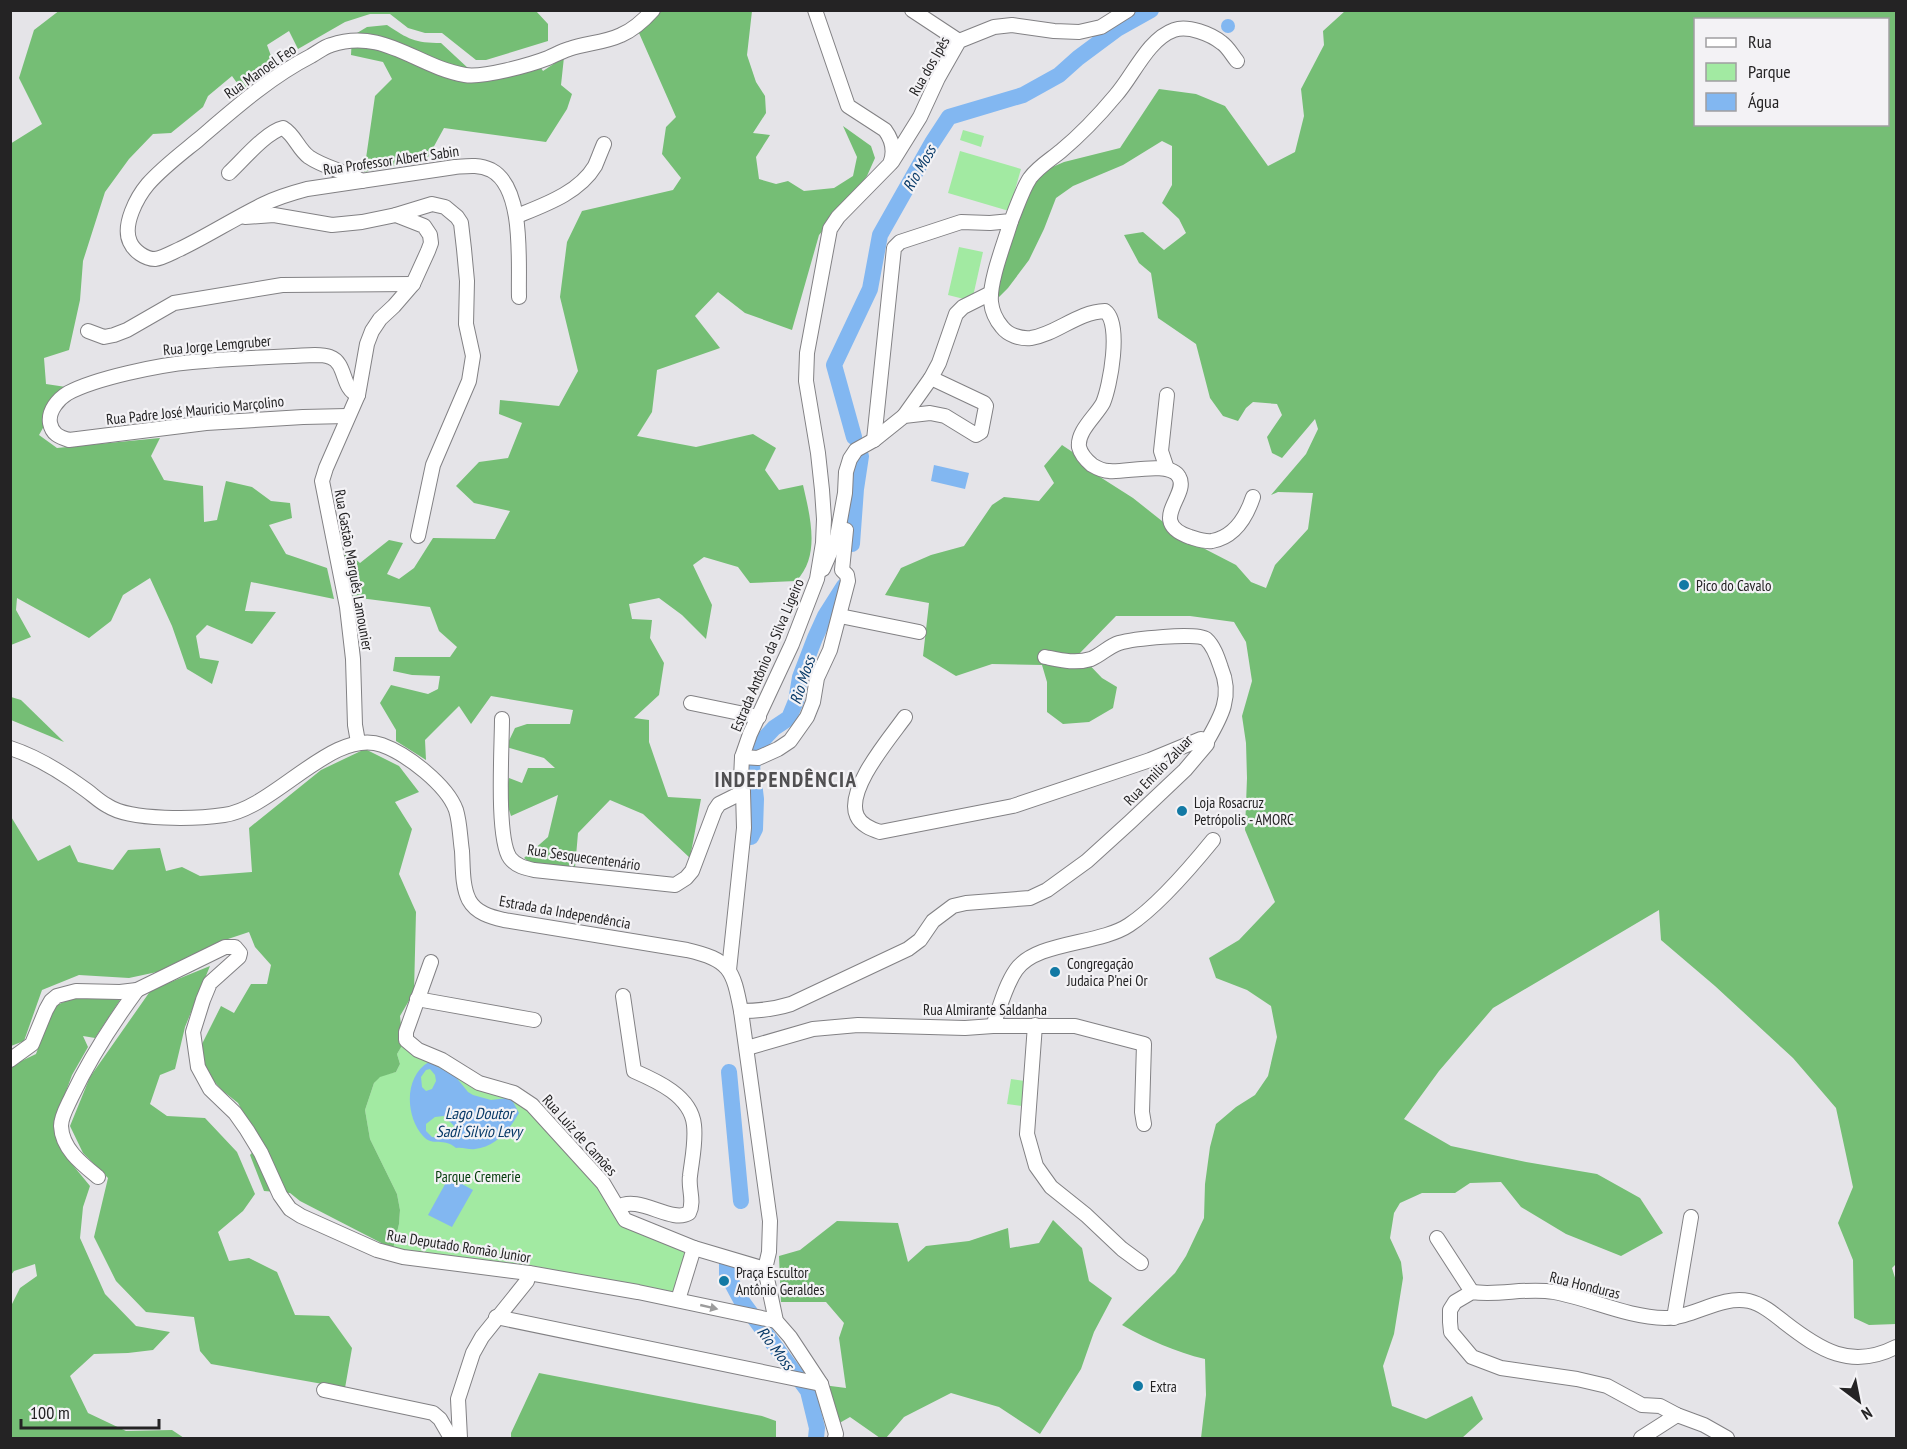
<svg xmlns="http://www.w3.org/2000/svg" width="1907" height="1449" font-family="'PT Sans Narrow',sans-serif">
<rect width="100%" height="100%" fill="#e5e4e8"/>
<g fill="#a2eaa2">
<path d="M963,130L984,136L981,147L960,140Z"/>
<path d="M960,151L1021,169L1009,211L948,193Z"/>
<path d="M959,247L983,252L972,301L948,295Z"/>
<path d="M403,1044L465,1081L472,1088L498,1092L526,1104L597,1185L621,1223L627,1228L688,1250L674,1293L529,1265L403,1252L393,1249L399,1224L400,1210L397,1194L370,1139L365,1110L374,1083L380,1076L396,1072L400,1064L397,1054Z"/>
<path d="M1011,1079L1025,1081L1022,1106L1007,1104Z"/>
</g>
<g fill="#75be75" fill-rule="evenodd">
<path d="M60,10L536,11L548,24V41L486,60H476L442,33H425L408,28L390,14H370L345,22L298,49L289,31L267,45L274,64L242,90L232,76L208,96L203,107L171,133L153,134L129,159L105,192L83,261L80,300L69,350L44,358L46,384L66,387L39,435L57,448L160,438L151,456L164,480L203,486L204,522L217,520L226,481L252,487L271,501L290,503L292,518L269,525L286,554L327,568L334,599L251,582L245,611L276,612L252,644L207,625L196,636L200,658L219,661L212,684L187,669L172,626L150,578L123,595L111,621L89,638L17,598L16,610L31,637L11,645L10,144L42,124L19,78L34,30Z"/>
<path d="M658,11H752L747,55L756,82L765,96L766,113L753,133L770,135L756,157L759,179L776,184L788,181L804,191L834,188L853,176L857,157L843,126L871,146L875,158L867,176L841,210L819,235L792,330L745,313L718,292L695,316L720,348L657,370L652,412L637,436L696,447L753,434L776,448L765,470L779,490L803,485C810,516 821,556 796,581L750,583L738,567L704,557L693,565L712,605L706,639L682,615L659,598L629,604L632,619L652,620L650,638L664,663L659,695L634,718L649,720V742L668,797L701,799L690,858L643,814L610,800L578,833L575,868L533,865L524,858L548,837L558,795L511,816L505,797L509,778L522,783L528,768H555L544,758L506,747L515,728L527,724H570L573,710L491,696L471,724L459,706L425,740L426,760L396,741V730L380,703L391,685L428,694L438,689L440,676L412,675L393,671L395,657H450L457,647L439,631L430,607L352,597L337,544L360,563L389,540L403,543L387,574L399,579L414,568L433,538L495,539L510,511L474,503L456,486L479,462L508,458L522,423L499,414L500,400L559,406L578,371L560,297L567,242L582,211L673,190L681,178L662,154L666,127L676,117L639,33Z"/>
<path d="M1345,11H1896V1264L1892,1268L1896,1281V1324L1869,1325L1854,1318L1853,1260L1838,1223L1853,1187L1836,1108L1793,1058L1715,986L1661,940L1659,910L1493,1008L1439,1071L1404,1119L1451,1146L1526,1162L1597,1174L1640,1198L1663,1233L1621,1256L1566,1234L1521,1207L1501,1182L1470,1183L1455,1193H1422L1400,1203L1394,1213L1390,1238L1401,1262L1403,1278L1394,1334L1383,1366L1392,1406L1426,1419L1472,1396L1483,1419L1462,1438H1201L1206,1395L1205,1359C1175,1352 1149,1340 1122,1325L1175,1273L1186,1256L1204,1218L1205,1184L1210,1147L1216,1124L1236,1107L1255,1095L1268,1076L1277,1037L1271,1006L1247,990L1216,978L1209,958L1239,940L1275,902L1245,830L1247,778L1246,743L1242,716L1252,681L1246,642L1234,622L1190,616H1116L1079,654L1102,678L1117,687L1113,708L1089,722L1063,724L1047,712V682L1042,665L992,664L956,676L923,656L929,603L885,595L901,568L931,555L964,546L992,505L1004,497L1039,501L1054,483L1044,466L1062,445L1083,459L1100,477L1133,498L1167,525L1174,533L1236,565L1251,582L1266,588L1275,565L1308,529L1313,493L1278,492L1271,495L1306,454L1318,429L1315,419L1282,458L1272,453L1267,437L1282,415L1277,404L1253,402L1246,408L1238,421L1223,416L1210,398L1196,344L1158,318L1151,273L1139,263L1124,235L1143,232L1164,250L1186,233L1179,219L1162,203L1172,185V146L1162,141L1123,165L1073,186L1056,198L1044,229L1029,260L1008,288L999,297L997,256L1015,206L1041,172L1064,162L1120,148L1159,89L1196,94L1225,106L1268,166L1295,152L1304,116L1301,89L1324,45L1323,31ZM1696,20H1888V124H1696Z"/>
<path d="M387,25C408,39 415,43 441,43L469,69L484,72L535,59L543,71L564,57L561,85L572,94L567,109L546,142L444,128L427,159L364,172L375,96L392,79L383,62L351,55L352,36L367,27Z"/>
<path d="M11,697L21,700L64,742L11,720Z"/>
<path d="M365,749L399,766L419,792L395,802L412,829L399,874L416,912L414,992L400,1016L403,1044L397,1054L400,1064L396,1072L380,1077L374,1083L365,1110L370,1139L397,1194L400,1210L399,1224L393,1249L300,1201L290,1193L264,1191L250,1155L260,1144L238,1103L223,1091L209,1076L199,1050L221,1006L234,1013L251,984H267L271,965L255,947L249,932L228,939L157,972L129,978L79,975L42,990L24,1041L11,1046L10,815L38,861L70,845L78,862L113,870L128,850L160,848L166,871L182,867L200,876L252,872L249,828L321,770Z"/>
<path d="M210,966L185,1027L175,1069L160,1075L150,1104L167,1116L205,1118L237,1152L255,1194L243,1211L218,1232L229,1261L249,1258L277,1272L295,1315L329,1316L352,1348L345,1388L211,1364L200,1351L194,1317L146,1312L116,1281L94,1237L108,1178L83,1153L70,1126L90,1077L151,990Z"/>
<path d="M81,994L120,1000L95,1038L83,1036L88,1047L72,1075L54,1124L67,1158L90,1186L83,1207L80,1238L105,1294L136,1326L170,1332L153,1350L128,1353L94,1354L70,1376L88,1413L126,1431L172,1430L184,1438H11V1306L20,1288L37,1276L35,1264L14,1271L11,1275V1066L36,1054L53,1007Z"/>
<path d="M1053,1220L1082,1248L1089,1281L1112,1298L1094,1332L1081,1369L1040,1434L999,1407L951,1393L904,1417L886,1438H880L850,1417L836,1425L823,1385L846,1388L839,1338L844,1323L826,1302H781L779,1256L800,1250L837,1221L898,1223L908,1262L926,1246L969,1241L1008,1228L1010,1248L1039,1243Z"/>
<path d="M539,1373L762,1416L776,1421V1438H511V1433Z"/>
</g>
<g fill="#82b7f1" fill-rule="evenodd">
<circle cx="1228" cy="26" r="7"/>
<path d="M934,465L969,473L965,489L931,481Z"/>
<path d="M429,1062L455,1076L468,1092L473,1095L491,1100L508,1098L512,1100L519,1113C510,1129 496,1147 475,1149C469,1150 463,1147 456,1148C444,1137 432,1147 423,1136C405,1116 404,1076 429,1062ZM430,1069L435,1075L436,1081L432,1089L426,1091L422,1087L421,1077L426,1070ZM444,1116C450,1124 459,1125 454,1137L450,1139L432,1137L426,1131V1124L435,1117Z"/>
<path d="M449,1177L473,1190L452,1227L428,1215Z"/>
</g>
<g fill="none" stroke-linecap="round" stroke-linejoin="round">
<g stroke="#82b7f1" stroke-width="16">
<path d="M854,437L834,365L870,289L880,235L932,143L949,117L1023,95L1059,75L1078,58L1117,29L1151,10"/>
<path d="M852,544L856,489L861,456"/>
<path d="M751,837L755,829L756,799L752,766L760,743L774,728L789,718L796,701L800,677L815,638L825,616L844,586"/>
<path d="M729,1072L741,1201"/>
<path d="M727,1262V1274L741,1300L808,1391L817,1428L816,1438"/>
</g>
<g stroke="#828184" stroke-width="16">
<g id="minor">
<path d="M912,10L959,41"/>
<path d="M892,162L920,117L938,78L959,41L994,27L1012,25L1054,31L1079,32L1101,27L1128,10"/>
<path d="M229,173C243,160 266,132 283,128C295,135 298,149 309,157C325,168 345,171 362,181"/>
<path d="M396,215L432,204L445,207L457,217L461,223L464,249L467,281L466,324L473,356L469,381L433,465L418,536"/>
<path d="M517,216C544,205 579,193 595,166C598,159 601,151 604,144"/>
<path d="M245,217L274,215L332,225L362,222L396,215L424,226L430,235L431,243L428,251L413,284L394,306L380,319L372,331L367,344L358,395L326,468L322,481L347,607L353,659L355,725L358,742"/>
<path d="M1011,221C1005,242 989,281 991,302C992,311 996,320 1002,327C1008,335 1020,339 1031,338C1057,334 1077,312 1105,311C1122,323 1110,387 1103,403C1096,416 1077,431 1079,447C1081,455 1086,460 1092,465C1097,468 1103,471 1109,471C1125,473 1170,460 1179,477C1190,495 1146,522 1190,537C1197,539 1204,542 1212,541C1234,537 1246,518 1253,497"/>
<path d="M519,297C518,264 525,188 491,170C479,164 467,166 455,167L307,189C292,193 278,197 264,204C235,218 209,235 180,249C173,252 163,258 155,259C145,259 134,251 130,242C122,225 137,197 148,184C163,167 182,153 199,139C234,109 270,77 311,56C318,52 324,47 331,45C383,27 417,67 465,75C483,78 530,65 548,58C555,55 562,51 569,49C586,43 604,43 621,35C633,30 644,20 653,10"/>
<path d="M88,331L104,337L114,335L127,330L174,303L282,285L413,284"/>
<path d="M1167,395L1161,451L1167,469"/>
<path d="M347,416L303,417L206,423L69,440C59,437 52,434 50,423C48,411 58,399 68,393C96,378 159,365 192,362C233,358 274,357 315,355C320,355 325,355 330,357C347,363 341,389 358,395"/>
<path d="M904,416L931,378L939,363L956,314L963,307L991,293"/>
<path d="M874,440L894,248L900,242L961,222L990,223L1011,221C1017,207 1022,190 1030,178C1038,167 1050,160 1061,151C1079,136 1101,113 1116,95C1133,76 1148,39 1174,30C1188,25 1211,34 1222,43C1228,47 1232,55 1237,61"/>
<path d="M823,569L837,537L845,493L846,472L850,459L856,450L874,440L904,416L930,413L945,416L976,435L981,432L986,406L984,403L931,378"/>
<path d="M840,616L919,632"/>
<path d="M1045,657C1060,660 1075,664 1091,659C1101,655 1109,646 1119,643C1132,639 1196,632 1206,639C1214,646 1218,659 1221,668C1233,696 1221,717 1207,741"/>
<path d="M691,703L759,717"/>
<path d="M502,719C502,747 496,838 510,858C516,866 525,868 534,870L675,885L686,878L692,871L715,810L719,804L743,792"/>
<path d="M10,748C38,757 63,773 86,790C93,795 100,802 108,806C131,821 197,819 224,815C275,808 333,727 382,745C407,754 447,785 456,810C460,823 460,838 462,851C463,867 462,886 469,900C476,913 491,917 504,920L687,950C730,960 733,969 741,1011L770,1221L769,1252L765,1269L776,1321L790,1337L821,1384L836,1434L835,1438"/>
<path d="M742,757L758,758L778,749L790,741L807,717L813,702L817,678L830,650L848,581L847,575L842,570L846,530"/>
<path d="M431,962L406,1032V1040L418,1050L442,1060L479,1083L514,1093L532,1105L603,1183L625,1220L694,1248L765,1269"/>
<path d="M729,970L744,828L743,792L741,779L742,757L750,734L792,644L817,579L823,543L824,519L822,490L818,453L806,381L807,353L830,229L838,217L890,164C895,152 893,141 885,130L848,106L815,10"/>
<path d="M417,999L534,1020"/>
<path d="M741,1011C759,1011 775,1009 791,1004L908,949L920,940L933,921L953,906L966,903L1030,898L1047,890L1087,861L1130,822L1185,770L1207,744V741L1201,739L1150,760L1013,806L880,832C871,829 861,825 857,816C845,790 890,738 905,717"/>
<path d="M1035,1025L1027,1134L1036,1166L1051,1187L1086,1215L1122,1249L1141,1263"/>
<path d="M993,1026C1000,1007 1005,986 1016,970C1036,941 1099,945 1129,925C1158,906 1191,867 1213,840"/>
<path d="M747,1048L813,1029L858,1025L965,1028L993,1026H1075L1144,1044L1142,1112L1144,1124"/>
<path d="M10,1060L32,1044L46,1010L51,1001L57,996L76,991L120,992L137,990L225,947H235L240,953L239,957L210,983L203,1000L193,1032L198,1067L210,1089L235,1113L247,1130L261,1153L280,1195L290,1209L301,1216L377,1250L403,1257L529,1273L638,1292L776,1321"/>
<path d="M98,1177C82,1164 62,1149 61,1126C61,1116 68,1105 72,1096C90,1058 112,1024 137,990"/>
<path d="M618,1207C639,1194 671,1224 689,1213C695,1201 688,1189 690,1176C692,1159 696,1142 694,1125C691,1096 657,1081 634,1071L623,996"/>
<path d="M1437,1238L1472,1292"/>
<path d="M678,1300L694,1248"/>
<path d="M496,1317L821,1384"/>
<path d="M1674,1318L1691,1217"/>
<path d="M324,1390L433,1413L440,1419L451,1438"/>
<path d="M460,1438L458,1399L473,1353L482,1337L527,1281L529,1273"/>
<path d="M1641,1438L1677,1415"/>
<path d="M1727,1438L1704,1425L1677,1415L1660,1406L1642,1405L1607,1386L1577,1379L1501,1368L1472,1357L1451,1332L1450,1322V1310L1455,1302L1472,1292C1499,1296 1527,1287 1554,1292C1592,1299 1626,1317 1665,1318C1693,1318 1721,1295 1749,1301C1762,1304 1774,1314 1784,1322C1820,1350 1851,1370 1896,1347"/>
</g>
</g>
<use href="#minor" stroke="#fff" stroke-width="14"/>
</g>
<defs><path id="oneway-solid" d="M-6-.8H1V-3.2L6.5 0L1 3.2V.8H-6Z" transform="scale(1.5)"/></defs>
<use fill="#9c9c9c" href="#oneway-solid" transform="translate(709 1307) rotate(13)"/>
<g fill="#1279a4" stroke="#f3f2f5" stroke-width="2">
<circle cx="1684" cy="585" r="6"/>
<circle cx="1182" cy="811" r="6"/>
<circle cx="1055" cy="972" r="6"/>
<circle cx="724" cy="1281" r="6"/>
<circle cx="1138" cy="1386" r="6"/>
</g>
<g text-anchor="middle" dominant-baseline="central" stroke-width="4.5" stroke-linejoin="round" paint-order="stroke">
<g font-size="15" fill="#242324" stroke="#f3f2f5">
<text transform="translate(929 66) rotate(-60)">Rua dos Ipês</text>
<text transform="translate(260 71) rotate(-35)">Rua Manoel Feo</text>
<text transform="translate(391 160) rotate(-8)">Rua Professor Albert Sabin</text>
<text transform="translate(217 345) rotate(-5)">Rua Jorge Lemgruber</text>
<text transform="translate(195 410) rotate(-6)">Rua Padre José Mauricio Marçolino</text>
<text transform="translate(354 570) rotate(80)">Rua Gastão Marguês Lamounier</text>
<text transform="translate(767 655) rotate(-67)">Estrada Antônio da Silva Ligeiro</text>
<text transform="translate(1158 770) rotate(-46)">Rua Emilio Zaluar</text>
<text transform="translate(584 857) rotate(8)">Rua Sesquecentenário</text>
<text transform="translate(565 912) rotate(10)">Estrada da Independência</text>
<text x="985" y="1009">Rua Almirante Saldanha</text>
<text transform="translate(580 1135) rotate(48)">Rua Luiz de Camões</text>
<text transform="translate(459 1246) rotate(9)">Rua Deputado Romão Junior</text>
<text transform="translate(1585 1285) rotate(14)">Rua Honduras</text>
</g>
<g font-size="15" fill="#242324" stroke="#f3f2f5" text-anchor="start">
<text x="1696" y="585">Pico do Cavalo</text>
<text x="1194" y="802">Loja Rosacruz<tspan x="1194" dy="17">Petrópolis - AMORC</tspan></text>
<text x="1067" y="963">Congregação<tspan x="1067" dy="17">Judaica P'nei Or</tspan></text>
<text x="736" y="1272">Praça Escultor<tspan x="736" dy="17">Antônio Geraldes</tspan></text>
<text x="1150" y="1386">Extra</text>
</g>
<g font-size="15" fill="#033a0a" stroke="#f3f2f5">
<text x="478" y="1176">Parque Cremerie</text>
</g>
<g font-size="16" font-style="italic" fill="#073967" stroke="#f3f2f5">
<text transform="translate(919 168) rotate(-60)">Rio Moss</text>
<text transform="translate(802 680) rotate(-72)">Rio Moss</text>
<text x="479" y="1113">Lago Doutor<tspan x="479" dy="18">Sadi Silvio Levy</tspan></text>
<text transform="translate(776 1348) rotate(53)">Rio Moss</text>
</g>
<g font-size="21" font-weight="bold" letter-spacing="1.5" fill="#504f51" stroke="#f3f2f5">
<text x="786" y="779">INDEPENDÊNCIA</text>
</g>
</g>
<rect width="1907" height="1449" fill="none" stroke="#242324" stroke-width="24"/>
<rect x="1694" y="18" width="195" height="108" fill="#f3f2f5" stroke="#a09fa1" stroke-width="1.5"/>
<rect x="1706" y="38" width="30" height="9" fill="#ffffff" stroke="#a09fa1" stroke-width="1.5"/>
<text x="1748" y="48" font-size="18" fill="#242324">Rua</text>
<rect x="1706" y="63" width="30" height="18" fill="#a2eaa2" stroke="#a09fa1" stroke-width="1.5"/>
<text x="1748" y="78" font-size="18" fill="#242324">Parque</text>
<rect x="1706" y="93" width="30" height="18" fill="#82b7f1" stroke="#a09fa1" stroke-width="1.5"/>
<text x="1748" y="108" font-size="18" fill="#242324">Água</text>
<g transform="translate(1859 1401) rotate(148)" stroke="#f3f2f5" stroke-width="4.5" paint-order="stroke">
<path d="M0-4.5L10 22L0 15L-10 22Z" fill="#242324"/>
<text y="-9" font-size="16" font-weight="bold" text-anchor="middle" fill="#242324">N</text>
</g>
<path d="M21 1419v9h138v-9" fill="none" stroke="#242324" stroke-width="3"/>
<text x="30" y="1419" font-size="18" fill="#242324" stroke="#f3f2f5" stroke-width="4.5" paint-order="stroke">100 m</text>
</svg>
